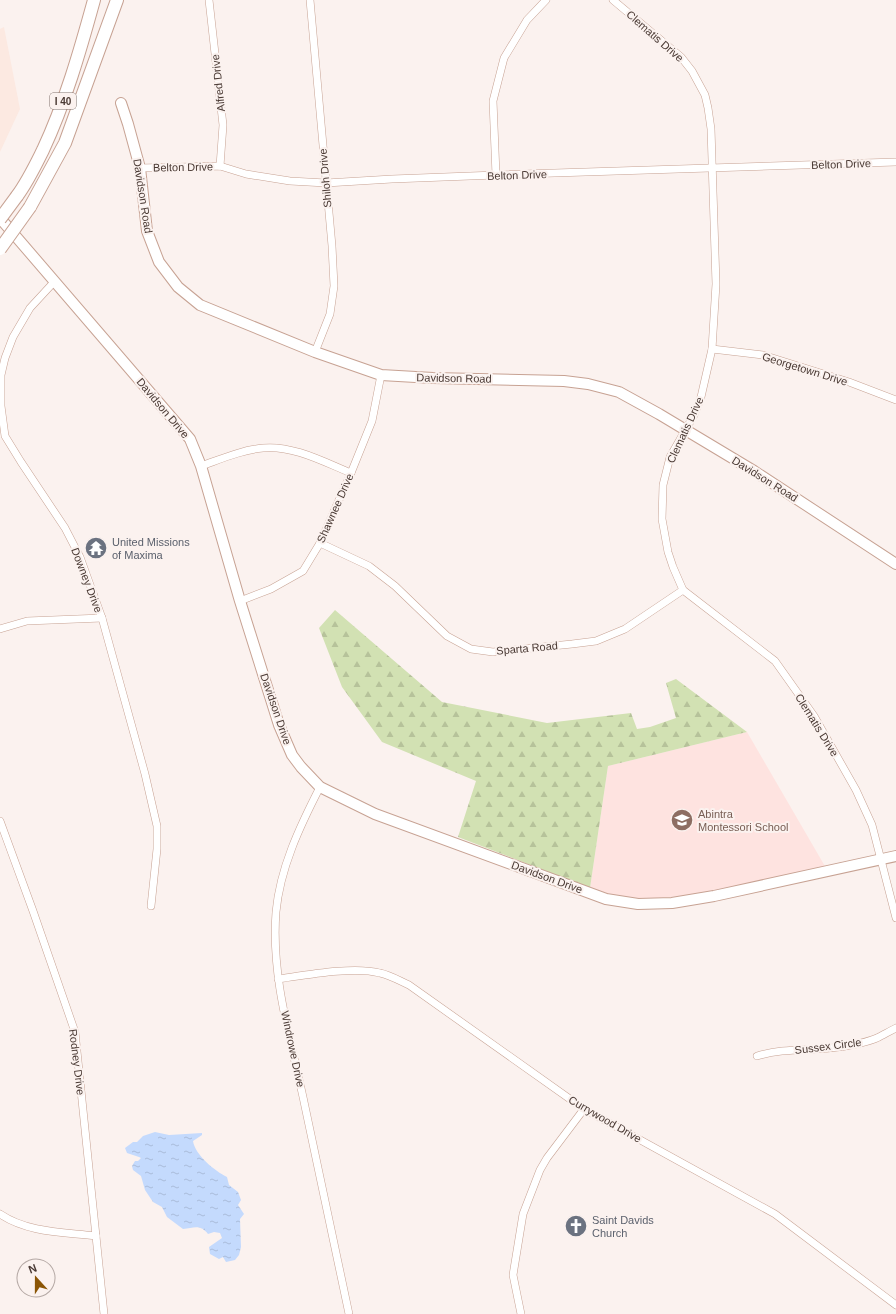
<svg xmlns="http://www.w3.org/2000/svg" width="896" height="1314" font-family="Arial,sans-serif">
<defs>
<pattern id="forest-firs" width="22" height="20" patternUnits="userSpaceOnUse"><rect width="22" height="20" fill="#d2e1b3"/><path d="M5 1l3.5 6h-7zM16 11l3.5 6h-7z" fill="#b6c29a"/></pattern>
<pattern id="water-ripples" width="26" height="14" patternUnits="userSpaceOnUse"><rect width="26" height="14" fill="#c4dafd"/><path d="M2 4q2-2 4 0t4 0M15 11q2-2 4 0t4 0" fill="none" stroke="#aabcd9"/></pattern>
</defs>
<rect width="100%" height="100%" fill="#fbf2ef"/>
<path fill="#fce9e1" d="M4,27L20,109L0,152V29Z"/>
<path fill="#fee3e0" d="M747,732L826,868L696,895L630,900L590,888L608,766Z"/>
<path fill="url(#forest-firs)" d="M335,610L442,702L547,723L631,713L637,729L650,727L676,718L666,683L676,679L747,732L608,766L590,888L458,837L476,781L382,742L342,687L319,628Z"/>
<path fill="url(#water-ripples)" d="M155,1132L169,1135L202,1133V1135L193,1141C195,1155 215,1171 227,1177L229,1185L238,1192L241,1200L238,1205L244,1214L240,1219L241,1247L239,1255L235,1260L226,1262L223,1257L219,1259L210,1254L209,1247L222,1238L220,1233L214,1232L208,1234C200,1224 194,1228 183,1229L167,1217L162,1207L153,1202L145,1190L141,1176L133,1170L132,1166L135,1161H138L141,1158L139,1157L127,1153L125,1148L133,1142H137L143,1136Z"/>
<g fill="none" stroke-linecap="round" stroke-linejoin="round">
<g stroke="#c7a293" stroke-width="8">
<g id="street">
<path d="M209,0L223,125L220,166"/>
<path d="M310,0L332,246L334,286L330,314L315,352"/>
<path d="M613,0L681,57L692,71L705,95L708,108L711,129L716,284L712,349L701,397L694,415L670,457L663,485L662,519L668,552L673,567L683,590L775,661L814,716L856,790L872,825L896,918"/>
<path d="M140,168L220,166L246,174L290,181L326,183L392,179L496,175L896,162"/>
<path d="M496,175L493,101L504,58L527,20L546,0"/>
<path d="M54,282L30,308L13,337L5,358L1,375V406L5,436L21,462L65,528L80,557L102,618L145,774L157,826V849L151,906"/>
<path d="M712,349L763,355L849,382L896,400"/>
<path d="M201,466C221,459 242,450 263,448C293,445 324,462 351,473"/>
<path d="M320,543L369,566L395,586L447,636L471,649L493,652L572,644L596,641L625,629L683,590"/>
<path d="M240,601L271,589L303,571L320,543L351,473L372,421L381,375"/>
<path d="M0,629L27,621L102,618"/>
<path d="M320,787C300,826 280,868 276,912C271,975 290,1037 303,1097C319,1170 334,1242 349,1314"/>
<path d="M0,821L33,911L75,1032L104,1314"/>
<path d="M278,979C306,975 353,966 380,973C390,975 400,981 409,985L584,1109L775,1214L896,1305"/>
<path d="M757,1056C776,1050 796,1050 816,1049C834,1048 860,1045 877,1038C883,1035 890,1031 896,1028"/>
<path d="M0,1214C28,1233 64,1232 96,1236"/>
<path d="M521,1314L513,1275L523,1214L540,1170L547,1158L584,1109"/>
</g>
</g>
<g stroke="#c7a293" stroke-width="12">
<g id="secondary">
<path d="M121,103L128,124L140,168L147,231L159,262L178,287L200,305L315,352L381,375L433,378L564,381L588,384L619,392L659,414L754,471L896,564"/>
<path d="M0,218L190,439L201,466L240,601L279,725L292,755L301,767L320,787L375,814L606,899L638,904L672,903L714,896L896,856"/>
</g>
</g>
<g stroke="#c7a293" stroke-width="14">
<g id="highway">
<path d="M17,196C28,181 35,166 43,150C65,103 80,51 94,0"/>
<path d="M30,207L65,143L117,0"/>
</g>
</g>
<use href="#street" stroke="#fff" stroke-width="7"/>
<use href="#secondary" stroke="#fff" stroke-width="10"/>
<use href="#highway" stroke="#fff" stroke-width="12"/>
<g stroke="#c7a293" stroke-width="14" stroke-linecap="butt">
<g id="highway-bridge">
<path d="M0,219L17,196"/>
<path d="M0,249L30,207"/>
</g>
</g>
<use href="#highway-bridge" stroke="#fff" stroke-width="12"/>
</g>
<defs>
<g id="temple-disc" transform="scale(1.15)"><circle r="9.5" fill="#6b7280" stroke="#fbf2ef"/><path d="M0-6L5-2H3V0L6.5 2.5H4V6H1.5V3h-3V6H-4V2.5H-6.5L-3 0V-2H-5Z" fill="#fff"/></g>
<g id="school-disc" transform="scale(1.15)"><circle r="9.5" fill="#8d6e63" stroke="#fbf2ef"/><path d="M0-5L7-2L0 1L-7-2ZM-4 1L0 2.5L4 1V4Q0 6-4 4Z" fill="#fff"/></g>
<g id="church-disc" transform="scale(1.15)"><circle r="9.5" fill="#6b7280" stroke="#fbf2ef"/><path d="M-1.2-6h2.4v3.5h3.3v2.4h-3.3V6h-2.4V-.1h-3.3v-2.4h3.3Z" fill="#fff"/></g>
</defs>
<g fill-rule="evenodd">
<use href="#temple-disc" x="96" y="548"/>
<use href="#school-disc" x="682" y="820"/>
<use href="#church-disc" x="576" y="1226"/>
</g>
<g text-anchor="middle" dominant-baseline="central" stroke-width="4" stroke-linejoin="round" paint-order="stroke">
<rect fill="#fbf2ef" stroke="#7e706b" stroke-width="1" x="50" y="93" width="26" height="16" rx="3"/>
<g font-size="10" font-weight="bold" fill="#493933">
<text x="63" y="101">I 40</text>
</g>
<g font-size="11" fill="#493933" stroke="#fbf2ef">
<text transform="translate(655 36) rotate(41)">Clematis Drive</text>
<text transform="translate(218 83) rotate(-96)">Alfred Drive</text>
<text transform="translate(841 164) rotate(-2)">Belton Drive</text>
<text transform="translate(183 167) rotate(-1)">Belton Drive</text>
<text transform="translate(517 175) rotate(-2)">Belton Drive</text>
<text transform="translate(325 178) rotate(-95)">Shiloh Drive</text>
<text transform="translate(143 196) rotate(81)">Davidson Road</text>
<text transform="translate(805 369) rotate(17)">Georgetown Drive</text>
<text transform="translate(454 378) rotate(1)">Davidson Road</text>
<text transform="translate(163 408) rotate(50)">Davidson Drive</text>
<text transform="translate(685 430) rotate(-65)">Clematis Drive</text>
<text transform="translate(765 479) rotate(32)">Davidson Road</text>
<text transform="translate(335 508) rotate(-66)">Shawnee Drive</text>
<text transform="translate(87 580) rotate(69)">Downey Drive</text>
<text transform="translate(527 648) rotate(-5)">Sparta Road</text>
<text transform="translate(276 709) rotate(71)">Davidson Drive</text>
<text transform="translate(817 725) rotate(58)">Clematis Drive</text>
<text transform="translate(547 877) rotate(20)">Davidson Drive</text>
<text transform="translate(828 1046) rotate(-7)">Sussex Circle</text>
<text transform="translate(293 1049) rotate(78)">Windrowe Drive</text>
<text transform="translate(77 1062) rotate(83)">Rodney Drive</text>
<text transform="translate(605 1119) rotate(30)">Currywood Drive</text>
</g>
<g font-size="11" fill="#5b616d" stroke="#fbf2ef" text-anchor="start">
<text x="112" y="542">United Missions<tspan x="112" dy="13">of Maxima</tspan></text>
<text x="592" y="1220">Saint Davids<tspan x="592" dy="13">Church</tspan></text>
</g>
<g font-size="11" fill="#785e54" stroke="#fbf2ef" text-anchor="start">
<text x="698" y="814">Abintra<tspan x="698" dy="13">Montessori School</tspan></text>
</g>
</g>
<g transform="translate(36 1278) rotate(339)"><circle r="19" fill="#fbf2ef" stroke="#b4a8a4"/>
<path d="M0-3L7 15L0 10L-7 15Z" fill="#8b5505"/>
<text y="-6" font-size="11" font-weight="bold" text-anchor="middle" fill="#493933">N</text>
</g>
</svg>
